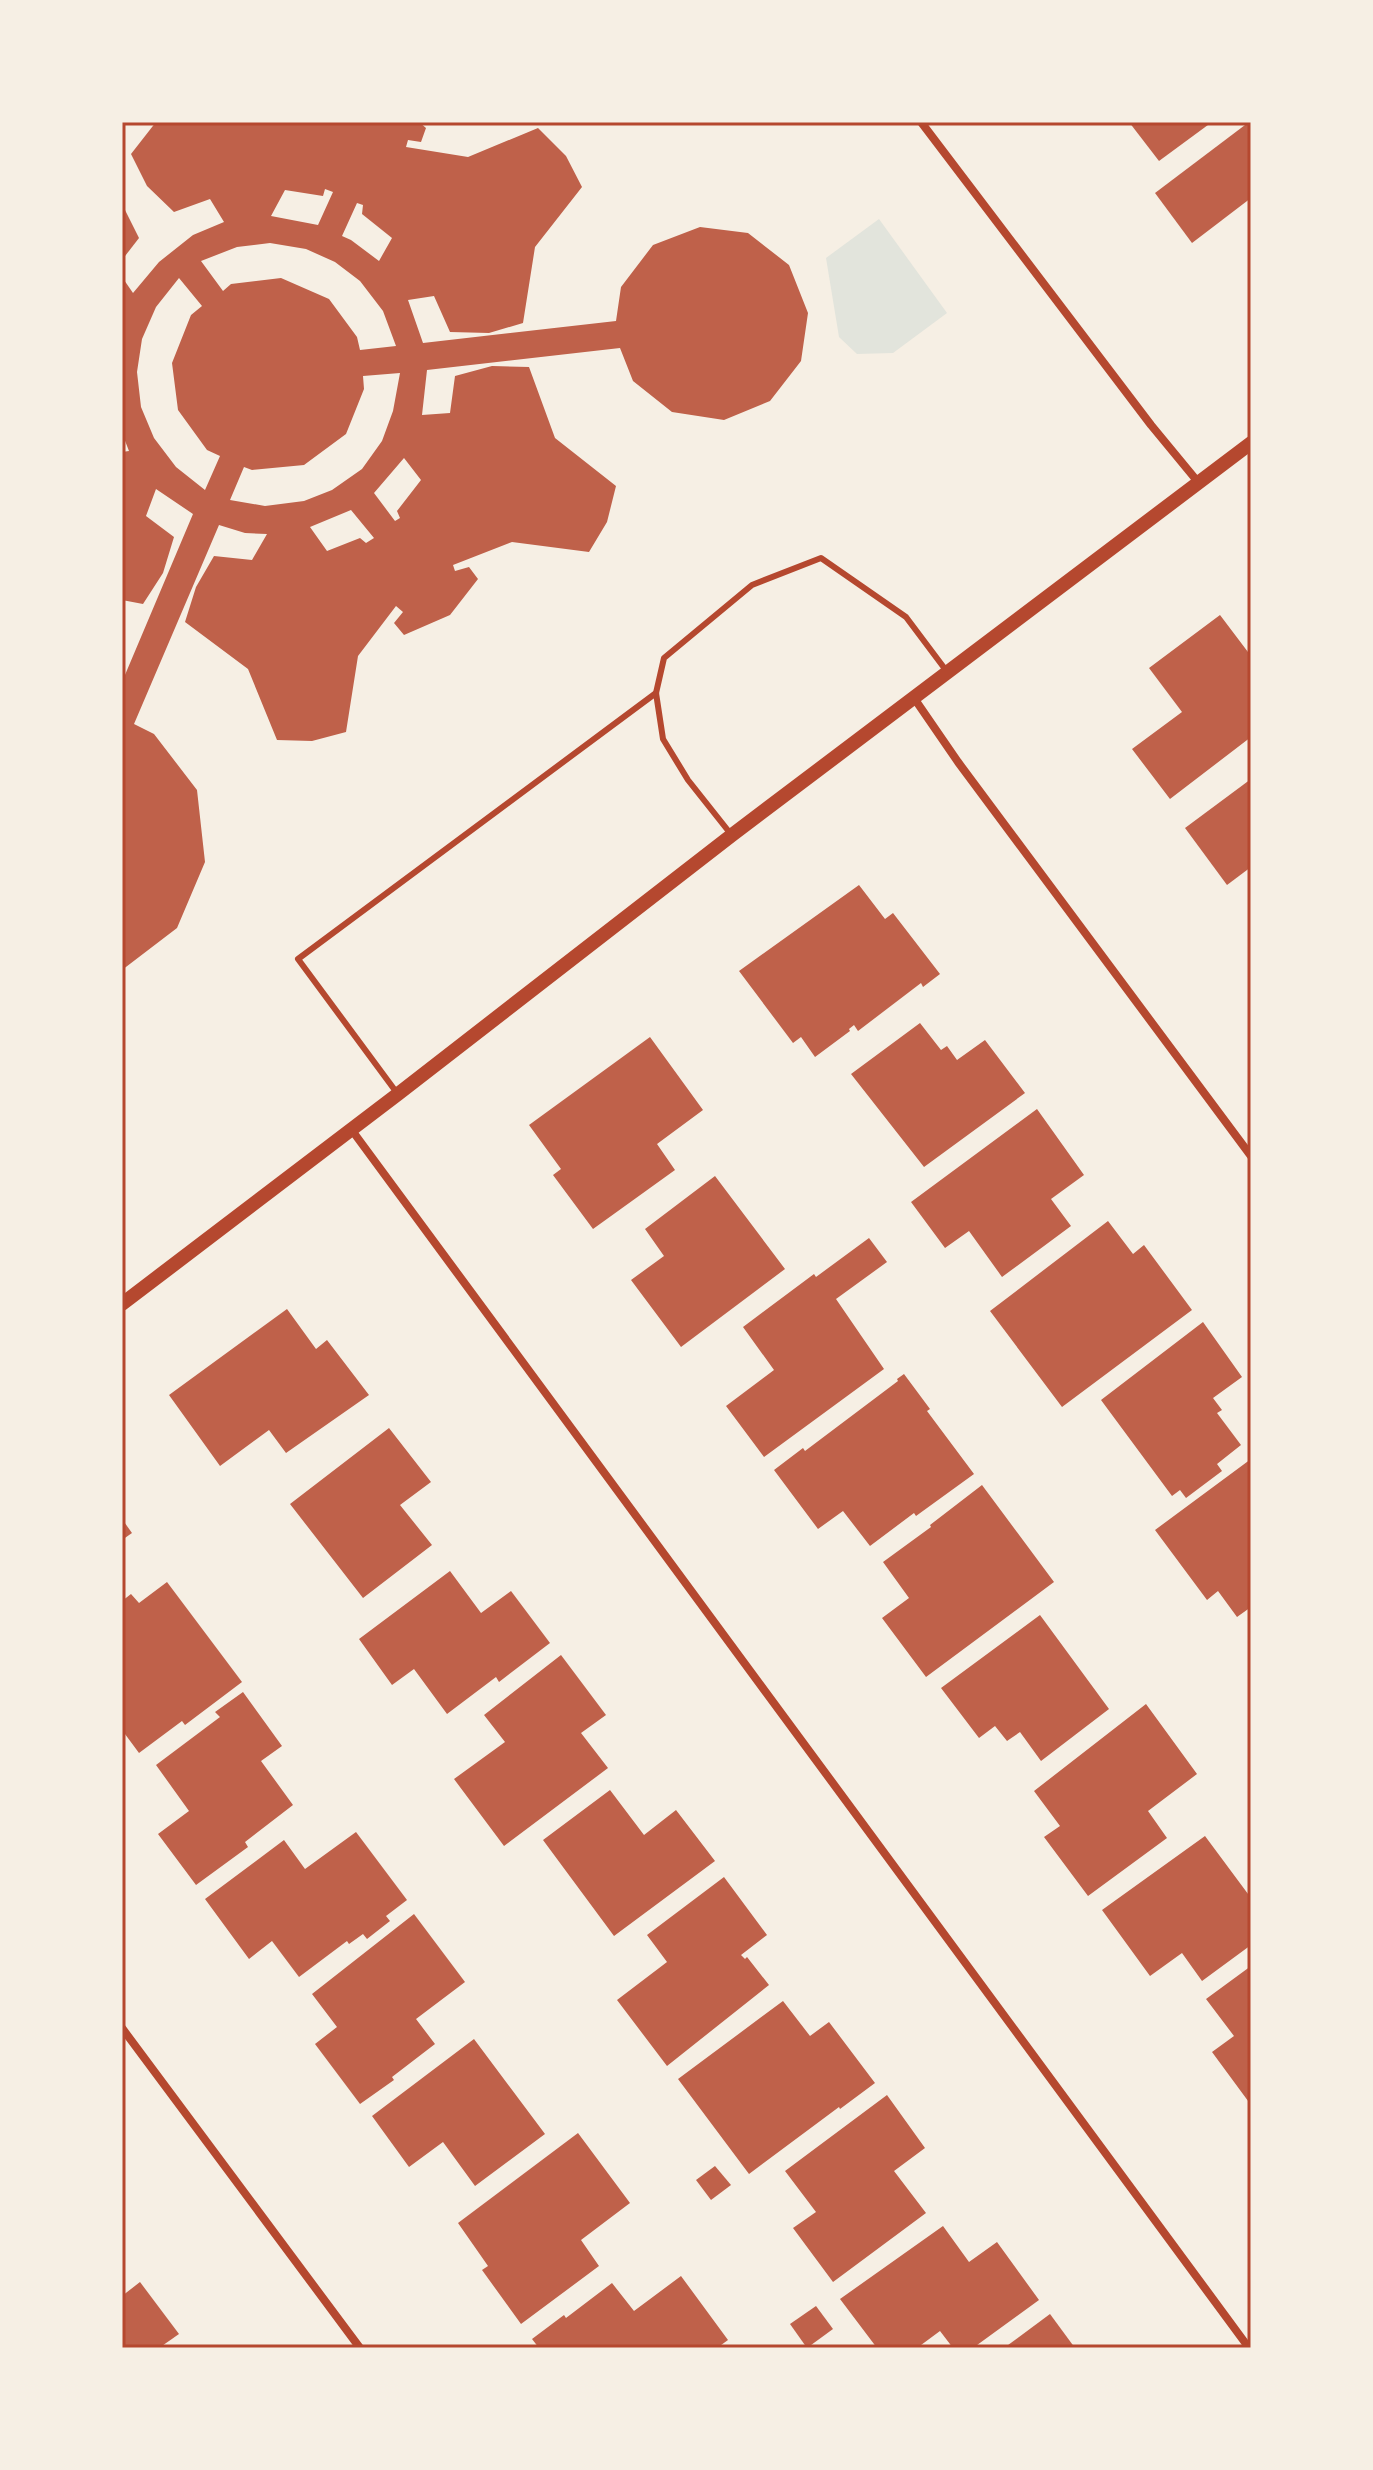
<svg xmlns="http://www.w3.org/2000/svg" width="1373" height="2470" font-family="'Asap Condensed',sans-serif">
<rect width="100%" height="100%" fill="#f6efe4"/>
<path fill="#e2e4dc" d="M879,219L947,313L893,353L857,354L839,337L826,258Z"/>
<g fill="#bf614a" fill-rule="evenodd">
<path d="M156,122H419L426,128L421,142L408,140L406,147L468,157L538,128L566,156L582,187L535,247L523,323L489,333L450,332L434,296L408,300L423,343L616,321L621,287L653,245L700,227L748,233L789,265L808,313L801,361L770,401L724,420L672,412L633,381L620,348L427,370L422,415L450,413L455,376L492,366L529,367L555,438L616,486L607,522L589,552L512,542L453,565L455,571L469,567L478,579L450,615L404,635L394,623L403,612L396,606L358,656L346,732L312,741L277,740L248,669L185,622L196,587L214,556L252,560L267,534L245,533L219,525L134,724L154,734L197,790L205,862L177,928L122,970V682L193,514L156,489L146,516L174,537L163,573L143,604L122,600V452L129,451L122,433V277L133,293L159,262L193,235L224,222L210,199L174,212L147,186L131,154ZM325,189L333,192L318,225L271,216L285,190L323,196ZM357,203L363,205L362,214L392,238L379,261L351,240L342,236ZM270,243L306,249L335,262L360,281L383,311L396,346L360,350L357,337L329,299L281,278L231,284L223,291L201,261L237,247ZM179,278L202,306L191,315L172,363L178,410L207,450L220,456L205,490L176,467L154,438L141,407L137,372L142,339L156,307ZM400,373L393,411L382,441L362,469L332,490L304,501L265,506L230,500L244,467L252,470L304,465L346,434L364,389L363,376ZM404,458L421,480L397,511L400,518L395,521L374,493ZM351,510L374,538L366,543L360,538L327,551L310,527Z"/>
<path d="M1129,122H1212L1159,161Z"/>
<path d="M1249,122H1251V198L1192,243L1155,193Z"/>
<path d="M122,204L139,238L122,260Z"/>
<path d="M1220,615L1251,656V737L1170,799L1132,749L1182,712L1149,668Z"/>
<path d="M1251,779V867L1227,885L1185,828Z"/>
<path d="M859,885L885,919L893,913L940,974L923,987L921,983L858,1031L854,1025L849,1029L850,1031L815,1057L801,1037L793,1043L739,971Z"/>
<path d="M920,1023L941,1050L947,1046L957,1060L985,1040L1025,1093L924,1167L851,1074Z"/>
<path d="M650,1037L703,1110L657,1144L675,1170L593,1229L553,1175L561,1169L529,1125Z"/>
<path d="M1037,1109L1084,1175L1051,1199L1071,1226L1002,1277L969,1231L945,1248L911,1202Z"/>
<path d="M715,1176L785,1269L681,1347L631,1280L664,1256L645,1229Z"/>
<path d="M1108,1221L1133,1254L1144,1245L1192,1310L1062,1407L990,1311Z"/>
<path d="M869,1238L887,1262L836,1299L884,1369L764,1457L726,1406L774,1370L743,1327L814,1274L816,1277Z"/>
<path d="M287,1309L316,1349L327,1340L369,1395L286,1453L269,1430L220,1466L169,1395Z"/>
<path d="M1203,1322L1242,1377L1213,1398L1222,1410L1217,1413L1241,1445L1217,1464L1222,1471L1186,1498L1180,1490L1172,1496L1101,1400Z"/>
<path d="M904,1374L930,1409L927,1411L974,1474L916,1516L914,1513L870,1546L843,1511L818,1529L774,1470L803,1448L805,1451L898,1381L897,1379Z"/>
<path d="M389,1428L431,1482L400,1505L432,1545L363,1598L290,1504Z"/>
<path d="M1251,1459V1607L1237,1617L1218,1591L1207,1600L1155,1530Z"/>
<path d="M982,1485L1054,1582L926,1677L882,1618L909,1598L883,1562L931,1527L930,1525Z"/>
<path d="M122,1519L132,1533L122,1540Z"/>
<path d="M450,1571L481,1613L511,1591L550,1643L499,1682L496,1677L447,1714L414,1669L392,1685L359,1639Z"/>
<path d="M167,1582L242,1682L185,1725L182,1721L139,1753L122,1730V1601L131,1594L139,1603Z"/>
<path d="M1040,1615L1109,1709L1041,1761L1020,1732L1007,1741L995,1726L979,1738L941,1688Z"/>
<path d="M561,1655L606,1715L581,1733L608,1768L504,1846L454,1779L505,1742L484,1715Z"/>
<path d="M243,1692L282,1746L261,1761L293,1805L245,1842L248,1847L196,1885L158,1834L189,1811L156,1765L220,1717L215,1712Z"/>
<path d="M1146,1704L1197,1774L1148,1811L1167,1838L1088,1896L1044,1837L1060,1826L1034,1791Z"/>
<path d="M610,1790L644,1835L676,1810L715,1861L614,1936L543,1840Z"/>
<path d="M356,1832L407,1900L386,1916L390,1921L367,1939L363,1934L349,1944L347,1941L299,1977L272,1941L249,1959L205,1899L284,1840L305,1869Z"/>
<path d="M1205,1836L1251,1898V1945L1202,1981L1182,1953L1150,1976L1102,1910Z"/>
<path d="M724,1877L767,1935L741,1955L745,1959L747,1957L769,1985L667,2066L617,2000L667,1962L647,1935Z"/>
<path d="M414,1914L465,1982L416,2019L435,2044L392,2077L394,2080L360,2104L315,2044L337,2027L312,1994Z"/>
<path d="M1251,1966V2105L1212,2052L1234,2036L1206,1999Z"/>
<path d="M783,2001L810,2036L829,2022L875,2083L840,2109L839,2107L749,2174L678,2079Z"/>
<path d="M474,2039L545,2134L475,2186L443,2142L409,2167L372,2116Z"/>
<path d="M887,2095L925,2148L894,2171L926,2213L833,2282L793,2228L816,2212L785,2171Z"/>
<path d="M578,2133L630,2203L581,2240L599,2266L521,2324L482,2270L488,2266L458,2223Z"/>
<path d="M715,2166L731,2185L711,2200L696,2180Z"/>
<path d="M943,2226L969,2262L997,2242L1039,2300L973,2348H953L940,2331L917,2348H877L840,2299Z"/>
<path d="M681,2276L728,2340L717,2348H539L532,2339L564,2315L566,2318L612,2283L634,2311Z"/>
<path d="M140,2282L179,2334L159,2348H122V2296Z"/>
<path d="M816,2306L833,2329L807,2348L790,2324Z"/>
<path d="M1050,2314L1075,2348H1004Z"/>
</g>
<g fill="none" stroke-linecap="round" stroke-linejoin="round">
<g stroke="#b5482f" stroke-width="6">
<path d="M730,833L688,780L663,739L656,693L664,658L752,585L821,558L906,617L948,673"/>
<path d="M397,1093L298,959L656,693"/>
</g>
<g stroke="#b5482f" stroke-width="8">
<path d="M921,122L1151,425L1198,482"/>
<path d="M914,698L958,762L1251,1156"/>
<path d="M351,1129L1249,2348"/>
<path d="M122,2028L360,2348"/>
</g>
<path stroke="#b5482f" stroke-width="14" d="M122,1304L398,1094L732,835L1251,443"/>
</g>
<rect width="1373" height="2470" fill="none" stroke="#f6efe4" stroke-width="248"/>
<rect x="124" y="124" width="1125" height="2222" fill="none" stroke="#b5482f" stroke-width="3"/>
</svg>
